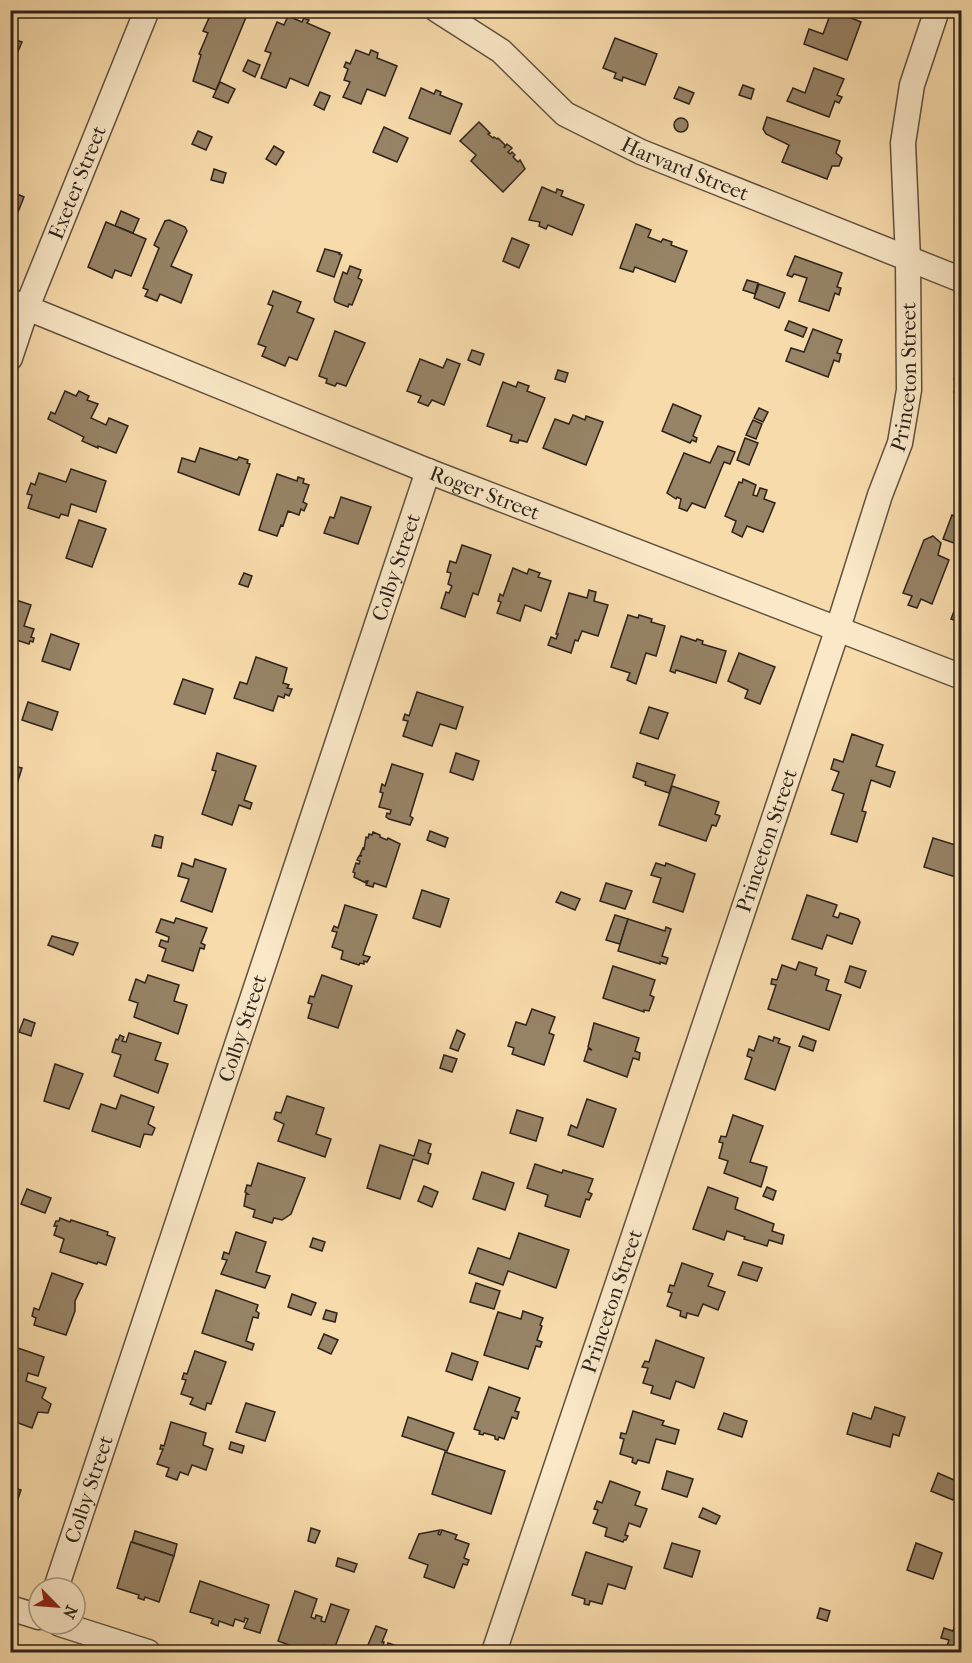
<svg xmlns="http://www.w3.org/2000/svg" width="972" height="1663" font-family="'IM FELL French Canon',serif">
<rect width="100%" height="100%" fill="#f8dbab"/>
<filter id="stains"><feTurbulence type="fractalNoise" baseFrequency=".00333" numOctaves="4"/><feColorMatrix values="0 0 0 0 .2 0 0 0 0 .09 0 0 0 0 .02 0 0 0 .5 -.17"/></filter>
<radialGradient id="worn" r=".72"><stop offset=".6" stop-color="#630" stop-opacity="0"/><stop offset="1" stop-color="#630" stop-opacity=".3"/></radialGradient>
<g fill="#978366" stroke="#2d231b" stroke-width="1.5">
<path d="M209,10H249L216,90L193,81L201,55L199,54L208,33L203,31L209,18L206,17Z"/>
<path d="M832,10L861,22L847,60L804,44L809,29L823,34Z"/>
<path d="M288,16L302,22L304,18L309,20L307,23L330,33L308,86L290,78L286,88L261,78L271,53L265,51L277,22L284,25Z"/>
<path d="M10,38L22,42L16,56L10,53Z"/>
<path d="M615,38L657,54L645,85L623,77L622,81L614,78L616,73L603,68Z"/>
<path d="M356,50L369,55L371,50L378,53L377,58L397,66L385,96L367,89L361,104L343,97L350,82L344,80L348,69L344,67L346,62L350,64Z"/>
<path d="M248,60L260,65L255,77L243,71Z"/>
<path d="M814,68L844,79L837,95L842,97L839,103L835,101L829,117L787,101L793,88L805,93Z"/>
<path d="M220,82L235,89L228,103L213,97Z"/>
<path d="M743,85L754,89L751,99L739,95Z"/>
<path d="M679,87L694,93L689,104L674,98Z"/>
<path d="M421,88L434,94L436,90L441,92L440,95L462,104L450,134L409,118Z"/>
<path d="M320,92L330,96L324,110L314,105Z"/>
<path d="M767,117L840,141L836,153L842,158L839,166H832L827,179L782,162L789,145L766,134L763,129Z"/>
<circle cx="681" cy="125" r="7"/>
<path d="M479,122L490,133L488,134L493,138L494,137L497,139L498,138L505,145L504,148L507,144L512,148L508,152L510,154L512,152L515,155L513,157L518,162L520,160L525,169L503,192L471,161L476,155L460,141Z"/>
<path d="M384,127L408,138L397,162L373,152Z"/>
<path d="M198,131L212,137L206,150L192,144Z"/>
<path d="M274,146L284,152L276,165L266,159Z"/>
<path d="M214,169L226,173L223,183L211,180Z"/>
<path d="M542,187L556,193L557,189L563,191L561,196L584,205L572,235L548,225L546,229L539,226L540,222L529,220Z"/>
<path d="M10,191L24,197L10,232Z"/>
<path d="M121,211L139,219L133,233L115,226Z"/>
<path d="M169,220L185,227L187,231L171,266L192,275L181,303L160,294L157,301L145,296L148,290L143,288L159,248L154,245L165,221Z"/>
<path d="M106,222L146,239L131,276L115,270L112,278L88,267Z"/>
<path d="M636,224L651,230L648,237L661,242L663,239L672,242L671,245L687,251L675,282L635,267L633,272L620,268Z"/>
<path d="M512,238L529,245L519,268L503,261Z"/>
<path d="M325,249L340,253L339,254L342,255L334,277L317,271Z"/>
<path d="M795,256L842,273L837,287L841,288L839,295L835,293L829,311L799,301L807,278L794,274L792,277L787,275Z"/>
<path d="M350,266L361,270L358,278L362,280L352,305L349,304L348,307L335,302L334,299L343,272L347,274Z"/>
<path d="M747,280L758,283L755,294L743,290Z"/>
<path d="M759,284L785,293L779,308L754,298Z"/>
<path d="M273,291L301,302L297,312L314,319L297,360L289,357L285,366L262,356L266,347L258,344L273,306L268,304Z"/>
<path d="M789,321L807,328L803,337L785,330Z"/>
<path d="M813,329L842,340L837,353L841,354L839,362L834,360L828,377L786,361L791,348L804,352Z"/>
<path d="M335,331L365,343L346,386L337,383L335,386L326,383L327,379L319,376Z"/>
<path d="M472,350L484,354L480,365L468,360Z"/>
<path d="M420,359L443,368L447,359L460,364L444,405L432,400L428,406L418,402L421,396L407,391Z"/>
<path d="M558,370L568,373L565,382L555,379Z"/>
<path d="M958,370H962V395L954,392L958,380L954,379Z"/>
<path d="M503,382L516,387L518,382L529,386L527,391L545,398L527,442L519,440L518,443L510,441L512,435L487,426Z"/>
<path d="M65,391L76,396L79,391L89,396L87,400L98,404L91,418L106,425L109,418L128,426L116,453L98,446V448L82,441L84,437L48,419L51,412L55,414Z"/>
<path d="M673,404L701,416L693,436L697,438L696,442L692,440L690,443L662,431Z"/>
<path d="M759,408L768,412L763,422L754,418Z"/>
<path d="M573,415L585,420L586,416L603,422L586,465L543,448L555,419L569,424Z"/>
<path d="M753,420L762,424L756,439L746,435Z"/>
<path d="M745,438L758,443L749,465L737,460Z"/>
<path d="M718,446L735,452L730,464L724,462L705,508L692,503L687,511L679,508L681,499L677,497L676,499L667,493L684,453L710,463Z"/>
<path d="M200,448L237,460L239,457L248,460L247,463L250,464L239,495L178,472L182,458L195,462Z"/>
<path d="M71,469L106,481L96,512L71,504L68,516L61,514L59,518L28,508L32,495L27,494L31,483L35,485L39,473L66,482Z"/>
<path d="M277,474L297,481L298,477L304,479L303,483L309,485L303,502L307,504L304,511L301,509L299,515L288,511L283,526L281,525L277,536L259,530Z"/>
<path d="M743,479L756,485L753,495L757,496L760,488L767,490L764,499L775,503L763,532L747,526L742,537L732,532L736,521L725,516L739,482L742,483Z"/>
<path d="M341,497L371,507L358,544L324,533L330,517L334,518Z"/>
<path d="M952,515L962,519V546L943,539Z"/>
<path d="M79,520L106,529L92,567L66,558Z"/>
<path d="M933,536L941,543L938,555L949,560L932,604L921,599L917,608L908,605L912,596L903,593L924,540Z"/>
<path d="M462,545L491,555L478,595L473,593L465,617L441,608L446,592L449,593L452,586L448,584L451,573L447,572L450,561L456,563Z"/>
<path d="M513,568L527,574L529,569L540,573L538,577L551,581L541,611L525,605L520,621L497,613L501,602L498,601L500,594L503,596Z"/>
<path d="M244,573L252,576L248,587L239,584Z"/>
<path d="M589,590L596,592L594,601L608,605L598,636L582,631L578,641L575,640L571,653L548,645L551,637L556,639L558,634H556L569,593L587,598Z"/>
<path d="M962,591V623L951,619Z"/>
<path d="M10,598L31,605L24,626L34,629L31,637L34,638L33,642L30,641L29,644L10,638Z"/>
<path d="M628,615L638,618L639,615L652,619L651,622L665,626L656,656L646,653L636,684L627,680L630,673L611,667Z"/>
<path d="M51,634L79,644L70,670L42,661Z"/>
<path d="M681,636L696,641L697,639L703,641L702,644L726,651L716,683L676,670L675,673L670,671Z"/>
<path d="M739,653L775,667L760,704L745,698L748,690L728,681Z"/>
<path d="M256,657L287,668L283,683L289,685L287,688L292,689L289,696L285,694L284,698L278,696L273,711L234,698L240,682L247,684Z"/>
<path d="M183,679L213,689L205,714L174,704Z"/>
<path d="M417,692L463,707L456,729L440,724L432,746L403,736L408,721L403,720L405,714L409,716Z"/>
<path d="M28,702L58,712L52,730L22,720Z"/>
<path d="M649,707L668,713L658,739L640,733Z"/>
<path d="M852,734L883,745L876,766L895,772L890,787L871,780L862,811L866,812L857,842L831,834L844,794L832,790L839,772L831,769L834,759L843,762Z"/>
<path d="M217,753L256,766L244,800L252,803L250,809L239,805L232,825L202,814L216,771L212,770Z"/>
<path d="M456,753L479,761L473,780L450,772Z"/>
<path d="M637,763L675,775L669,793L645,785L646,782L633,777Z"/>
<path d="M392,764L423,774L410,816L413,818L410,825L389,819L386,817L387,813L390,814L391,810L379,807L383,793L380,792L382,784L385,786Z"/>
<path d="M10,765L22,768L17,784L10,782Z"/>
<path d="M672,786L719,802L715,814L720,816L716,826L712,825L706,841L659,825Z"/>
<path d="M430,831L448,838L445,847L427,840Z"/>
<path d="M373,832L380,835V837L387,840L388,838L400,844L386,887L374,883L373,887L366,885L368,881H366V883L354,877L355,873L353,872L356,863L359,864L360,861L357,860L359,856H362L360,855L363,848L364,849L366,837L368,838L369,834L372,835Z"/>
<path d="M155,835L163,837L161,848L152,846Z"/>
<path d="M933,838L962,847V879L924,867Z"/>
<path d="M195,859L226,869L212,912L181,901L189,879L178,876L182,863L193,867Z"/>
<path d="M656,863L665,866L666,863L695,874L683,912L653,902L661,878L651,875Z"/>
<path d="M606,883L632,891L625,909L600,901Z"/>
<path d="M422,890L449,899L440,927L413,918Z"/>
<path d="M561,892L580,899L575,910L556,902Z"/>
<path d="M807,895L837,905L833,916L838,918L840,913L858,919L860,922L852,944L827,935L822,949L792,939Z"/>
<path d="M345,905L377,915L363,955L370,957L367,962L364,961V964L360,963L359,965L341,959L343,951L332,947L337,932L332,931L334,926L338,928Z"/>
<path d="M615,915L628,919L620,944L606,940Z"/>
<path d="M176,918L207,928L201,943L205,945L204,949L200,948L193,971L162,961L166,949L159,946L161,940L168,942L169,937L156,932L161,919L174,923Z"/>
<path d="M628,919L665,931L666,927L671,929L662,956L668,958L666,964L660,962V964L618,951Z"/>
<path d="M52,936L78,943L73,955L48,945Z"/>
<path d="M799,962L817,968L815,975L829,980L826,990L841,995L829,1030L768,1009L776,985L771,984L772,979L777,980L782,965L796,970Z"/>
<path d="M613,966L655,980L650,995L654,997L649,1011L644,1010V1012L603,998Z"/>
<path d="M850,966L866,971L860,988L845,982Z"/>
<path d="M148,975L179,985L174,1001L187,1005L178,1034L134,1017L138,1003L129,1000L136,979L145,983Z"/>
<path d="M322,975L352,986L338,1028L308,1018L312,1004L308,1003L310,996L314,997Z"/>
<path d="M532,1009L555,1017L549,1033L554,1035L544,1065L512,1054L514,1048L508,1046L516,1022L526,1025Z"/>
<path d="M24,1019L35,1023L31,1036L19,1032Z"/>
<path d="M594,1023L639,1038L635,1051L640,1053L639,1060L633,1058L627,1077L584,1061L588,1049L592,1050L588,1047Z"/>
<path d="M457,1030L465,1034L458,1051L450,1048Z"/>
<path d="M129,1033L161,1043L155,1060L168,1064L158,1093L114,1076L121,1055L112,1052L116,1039L118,1040L120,1035L124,1037L122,1041L126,1042Z"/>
<path d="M759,1036L773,1041L774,1037L780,1039L778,1043L790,1047L775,1090L745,1079L752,1058L747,1056L749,1049L754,1051Z"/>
<path d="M803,1036L816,1041L813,1051L799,1046Z"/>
<path d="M444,1055L457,1059L452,1072L440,1068Z"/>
<path d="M55,1064L83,1074L69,1109L44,1101Z"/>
<path d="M121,1095L154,1107L148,1124L155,1128L152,1135L144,1134L140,1147L92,1131L101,1104L116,1109Z"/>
<path d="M287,1096L324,1108L316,1134L331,1139L325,1157L278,1141L284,1124L274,1119L276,1112L281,1113Z"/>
<path d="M587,1099L616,1109L603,1147L568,1135L571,1125L577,1128Z"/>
<path d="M517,1110L543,1118L536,1141L510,1133Z"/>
<path d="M733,1115L763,1126L750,1162L767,1167L761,1187L724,1173L728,1161L719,1158L723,1143L719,1142L721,1136L726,1137Z"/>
<path d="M419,1140L431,1144L428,1153L431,1154L428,1164L413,1159L400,1199L367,1188L380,1145L414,1156Z"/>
<path d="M258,1163L305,1178L291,1214L282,1220L274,1218L272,1223L253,1217L255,1210L244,1206L246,1194H248L245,1192L247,1185L251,1186Z"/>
<path d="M535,1164L562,1173L563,1170L593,1179L588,1192L592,1194L589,1200L586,1199L580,1217L545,1206L548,1195L527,1188Z"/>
<path d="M482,1172L514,1183L505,1210L473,1199Z"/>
<path d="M424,1186L438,1192L432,1207L418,1201Z"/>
<path d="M708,1187L738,1198L735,1209L774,1224L772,1231L784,1235L782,1244L769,1240L767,1246L744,1239L745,1237L727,1231L724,1240L693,1229Z"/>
<path d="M767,1187L776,1191L773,1200L763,1196Z"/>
<path d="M27,1189L51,1198L45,1213L21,1204Z"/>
<path d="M60,1218L70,1222L71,1220L108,1232L107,1235L115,1238L106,1265L98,1262L97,1264L60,1252L64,1239L54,1235L57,1226H54L56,1221H59Z"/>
<path d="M236,1232L266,1242L256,1272L270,1276L265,1288L221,1274L227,1260L222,1259L224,1252L229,1254Z"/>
<path d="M519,1233L569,1250L556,1288L508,1271L503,1285L469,1273L478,1248L510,1259Z"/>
<path d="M313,1238L325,1242L322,1251L310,1247Z"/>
<path d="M743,1262L762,1268L757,1281L738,1275Z"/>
<path d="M682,1263L713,1274L708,1286L725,1292L718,1310L703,1304L698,1316L687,1313L686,1318L680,1316L681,1311L667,1306L672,1293L668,1292L670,1285L674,1286Z"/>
<path d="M52,1273L83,1284L75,1301V1311L66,1335L34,1325L36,1318L32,1316L34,1308L39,1310Z"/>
<path d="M476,1283L500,1291L494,1309L470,1302Z"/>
<path d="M216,1290L258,1305L256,1311L259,1313L258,1318L253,1317L246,1341L254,1344L252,1350L202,1333Z"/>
<path d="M292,1294L316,1303L311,1315L288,1307Z"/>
<path d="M326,1310L337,1313L335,1322L323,1319Z"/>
<path d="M523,1311L543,1318L540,1325L542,1326L537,1340L542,1342L540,1347L536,1346L528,1369L484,1355L498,1312L521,1319Z"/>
<path d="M324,1334L338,1340L331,1354L318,1348Z"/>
<path d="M656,1340L704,1358L694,1388L676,1381L670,1399L651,1393L653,1386L643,1383L648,1368L642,1367L645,1361L649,1362Z"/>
<path d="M15,1347L44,1357L38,1376L28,1373L26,1381L46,1388L42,1398L51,1404L48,1413L38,1412L32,1428L10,1420V1392L18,1370L10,1367Z"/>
<path d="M195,1351L226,1362L211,1404L207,1403L205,1410L190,1404L193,1398L181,1394L186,1380L182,1379L184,1373L187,1374Z"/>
<path d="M452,1353L478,1362L472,1380L446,1371Z"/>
<path d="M489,1387L520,1398L515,1411L519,1412L517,1419L512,1417L504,1439L499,1437L498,1440L495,1439V1436L484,1433L483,1435L479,1434L480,1431L474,1429Z"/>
<path d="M246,1403L275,1412L265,1441L236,1432Z"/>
<path d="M875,1407L905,1417L899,1436L893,1434L890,1447L847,1434L853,1413L871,1419Z"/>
<path d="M633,1411L664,1421L662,1425L679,1430L675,1444L656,1439L649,1463L638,1460L636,1464L632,1462L633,1458L620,1454L624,1439L620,1438L621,1433L626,1434Z"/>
<path d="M724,1413L747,1421L742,1437L718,1429Z"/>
<path d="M408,1417L454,1433L447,1451L402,1436Z"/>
<path d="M171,1422L206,1433L203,1445L213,1449L206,1470L192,1465L188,1475L180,1472L177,1480L166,1476L169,1468L157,1464L163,1449H160L161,1445L164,1446Z"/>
<path d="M231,1442L244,1446L242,1453L229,1449Z"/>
<path d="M445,1452L505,1471L491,1514L432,1494Z"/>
<path d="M667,1471L693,1479L687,1497L662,1489Z"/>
<path d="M938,1473L961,1483L953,1500L931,1491Z"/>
<path d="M610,1481L640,1492L635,1505L647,1509L640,1527L629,1523L625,1535L628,1536L626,1540H624L623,1542L605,1536L607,1528L593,1523L598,1510L594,1509L597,1501L602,1503Z"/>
<path d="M10,1487L21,1490L10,1522Z"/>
<path d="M703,1508L720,1516L716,1524L699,1517Z"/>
<path d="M311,1528L320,1531L315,1543L308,1541Z"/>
<path d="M440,1530L438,1534L440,1535L442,1530L457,1535L455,1539L469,1544L464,1558L469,1560L467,1565L463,1564L454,1588L424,1577L428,1565L409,1558L419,1534Z"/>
<path d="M135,1531L177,1544L174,1556L132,1542Z"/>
<path d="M131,1542L174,1556L159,1602L145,1597L144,1600L138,1598L139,1595L117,1588Z"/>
<path d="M672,1543L700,1551L692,1577L664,1568Z"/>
<path d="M916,1543L942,1553L933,1579L907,1570Z"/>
<path d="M586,1552L632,1567L625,1589L608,1584L602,1604L590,1601L589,1605L584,1604L585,1599L572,1595Z"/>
<path d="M338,1558L357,1564L354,1572L336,1566Z"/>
<path d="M200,1581L269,1605L260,1633L244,1628L248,1619L245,1618L244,1622L235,1619L233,1626L219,1621L218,1626L211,1623L213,1619L190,1612Z"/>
<path d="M295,1591L317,1599L311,1617L315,1619L316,1615L322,1617L321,1621L325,1622L331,1604L349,1610L333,1652H329L330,1647L324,1645L322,1652H309L278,1641Z"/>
<path d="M820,1608L830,1611L827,1621L817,1618Z"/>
<path d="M960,1610L962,1611V1652H945L949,1640L941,1638L944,1628L953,1631Z"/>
<path d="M376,1626L387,1630L382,1642H384L382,1650L385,1651L388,1643L415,1652H365Z"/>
</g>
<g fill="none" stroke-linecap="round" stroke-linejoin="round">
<g stroke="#60513f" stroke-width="27">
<g id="minor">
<path id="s1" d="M437,10L501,51L565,114L641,152L962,280"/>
<path id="s2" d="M10,301L428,471L962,677"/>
<path id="s3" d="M10,358L27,307L147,10"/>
<path id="s4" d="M56,1588L428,471"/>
<path d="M10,1608L39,1617"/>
<path d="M60,1624L148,1652"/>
<path id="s5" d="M494,1652L838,628L880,495L900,443L909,390L908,259L903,143L912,85L937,10"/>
</g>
</g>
<use href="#minor" stroke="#fae8c8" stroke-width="24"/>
</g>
<g text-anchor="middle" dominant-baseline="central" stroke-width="6" stroke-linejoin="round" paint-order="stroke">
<g font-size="21" fill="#2d231b" stroke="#fae8c8">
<text stroke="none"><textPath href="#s1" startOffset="298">Harvard Street</textPath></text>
<text stroke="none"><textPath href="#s3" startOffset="188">Exeter Street</textPath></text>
<text stroke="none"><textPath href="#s5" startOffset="1342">Princeton Street</textPath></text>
<text stroke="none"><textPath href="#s2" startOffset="512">Roger Street</textPath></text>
<text stroke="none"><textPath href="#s4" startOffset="1076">Colby Street</textPath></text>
<text stroke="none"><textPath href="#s5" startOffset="856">Princeton Street</textPath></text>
<text stroke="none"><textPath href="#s4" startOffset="590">Colby Street</textPath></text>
<text stroke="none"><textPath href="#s5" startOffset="370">Princeton Street</textPath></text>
<text stroke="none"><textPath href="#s4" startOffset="104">Colby Street</textPath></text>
</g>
</g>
<rect width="972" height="1663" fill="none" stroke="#f8dbab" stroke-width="36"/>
<rect x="12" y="12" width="948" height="1639" fill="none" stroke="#2d231b" stroke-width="3"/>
<rect x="18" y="18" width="936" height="1627" fill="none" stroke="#2d231b" stroke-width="1.5"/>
<g transform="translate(57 1606) rotate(115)"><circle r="28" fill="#fae8c8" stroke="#a89983" stroke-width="1.5"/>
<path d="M0-4.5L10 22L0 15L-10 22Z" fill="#8f2418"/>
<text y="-9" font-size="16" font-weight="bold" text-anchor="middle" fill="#2d231b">N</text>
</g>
<rect width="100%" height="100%" filter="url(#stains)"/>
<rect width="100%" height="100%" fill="url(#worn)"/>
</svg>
